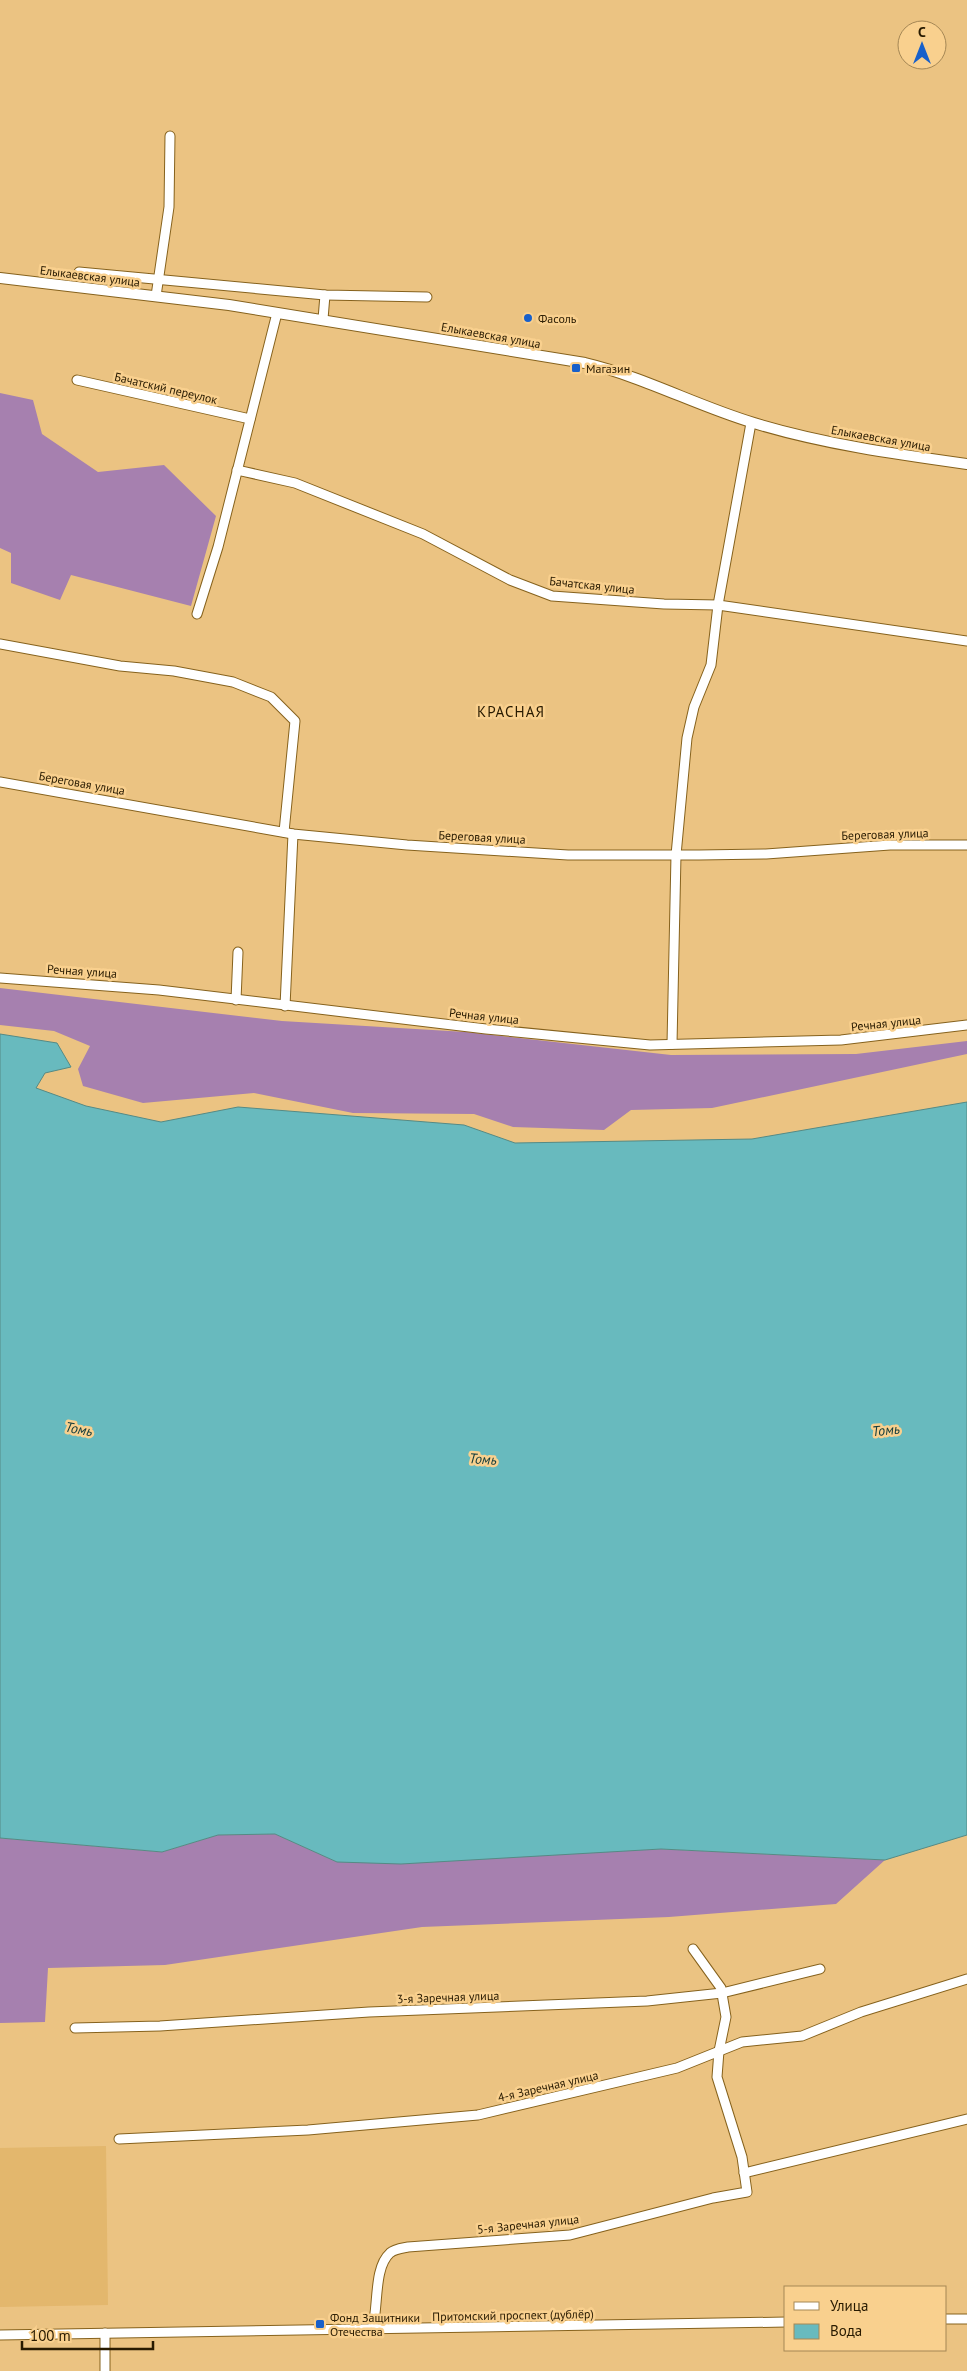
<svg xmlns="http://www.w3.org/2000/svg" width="967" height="2371" font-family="'PT Sans',sans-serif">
<rect width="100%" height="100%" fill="#ebc382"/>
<path fill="#e3b76d" d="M106,2146L108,2305L0,2307V2148Z"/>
<g fill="#a680af">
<path d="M0,393L33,400L42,434L98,472L164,465L216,516L191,606L71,575L60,600L11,583V553L0,548Z"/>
<path d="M0,988L282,1021L466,1032L671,1055L856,1054L967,1041V1054L712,1108L631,1110L604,1130L513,1127L474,1114L353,1113L254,1093L143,1103L83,1086L78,1069L90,1046L54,1031L0,1025Z"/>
<path d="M275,1834L337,1862L661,1849L885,1860L836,1904L669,1917L422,1927L165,1965L48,1968L45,2022L0,2023V1838L162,1852L218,1835Z"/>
</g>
<path fill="#68babe" stroke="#558a85" d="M0,1034L57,1043L71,1067L45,1073L36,1088L86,1106L161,1122L238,1107L464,1125L515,1143L752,1139L967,1102V1835L885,1860L661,1849L401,1864L337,1862L275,1834L218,1835L162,1852L0,1838Z"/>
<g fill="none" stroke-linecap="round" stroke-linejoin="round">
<g stroke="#86621d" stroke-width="11">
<g id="minor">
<path d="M79,272L325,295L427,297"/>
<path d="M156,296L169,207L170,136"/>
<path d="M323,319L325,295"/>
<path d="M77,380L250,419"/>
<path d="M237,470L295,483L423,534L510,580L552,596L664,604L718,605L967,641"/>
<path d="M197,614L218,547L277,313"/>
<path d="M0,644L120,666L174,671L233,682L271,697L295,721L284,832"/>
<path d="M0,782L293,834L407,845L568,855H699L766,854L890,845H967"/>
<path d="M0,978L159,990L486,1029L650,1045L841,1040L967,1025"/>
<path d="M236,1000L238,952"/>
<path d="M285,1006L293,834"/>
<path d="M672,1044L676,855L687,738L694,707L711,665L718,605L751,423"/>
<path d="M75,2028L160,2026L369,2012L647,2001L722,1993L820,1969"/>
<path d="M119,2139L308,2130L478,2115L677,2068L742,2042L802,2036L861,2012L967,1979"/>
<path d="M744,2173L967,2119"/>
<path d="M946,2319H967"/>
<path d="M372,2330C379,2308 373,2268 390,2253C394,2249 403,2248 408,2247L570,2235L713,2198L747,2192L742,2157L717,2077L719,2051L726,2017L721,1988L693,1949"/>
<path d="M105,2333V2371"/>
<path d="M0,2335L786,2322"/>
</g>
</g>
<g stroke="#86621d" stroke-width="12">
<path id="tertiary" d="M0,278L229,305L585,363C644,377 697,406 754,423C823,444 895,454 967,464"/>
</g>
<use href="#minor" stroke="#fff" stroke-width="9"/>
<use href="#tertiary" stroke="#fff" stroke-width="10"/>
</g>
<g fill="#1860ca" stroke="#f9d08e" stroke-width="2">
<circle cx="528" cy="318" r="5"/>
<rect x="571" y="363" width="10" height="10" rx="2.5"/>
<rect x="315" y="2319" width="10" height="10" rx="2.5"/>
</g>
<g text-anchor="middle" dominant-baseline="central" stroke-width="5" stroke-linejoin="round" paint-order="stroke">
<g font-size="12" fill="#281a00" stroke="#f9d08e">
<text transform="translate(90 276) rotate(7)">Елыкаевская улица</text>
<text transform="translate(491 335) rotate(10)">Елыкаевская улица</text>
<text transform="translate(166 388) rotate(13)">Бачатский переулок</text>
<text transform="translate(881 438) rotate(10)">Елыкаевская улица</text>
<text transform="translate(592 585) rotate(6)">Бачатская улица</text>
<text transform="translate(82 783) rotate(10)">Береговая улица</text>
<text transform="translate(885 834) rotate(-2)">Береговая улица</text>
<text transform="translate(482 837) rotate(3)">Береговая улица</text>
<text transform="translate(82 971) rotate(4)">Речная улица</text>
<text transform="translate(484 1016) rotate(6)">Речная улица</text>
<text transform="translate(886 1023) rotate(-6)">Речная улица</text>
<text transform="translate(448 1997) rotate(-2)">3-я Заречная улица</text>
<text transform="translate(548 2086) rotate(-13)">4-я Заречная улица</text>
<text transform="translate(528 2224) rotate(-6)">5-я Заречная улица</text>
<text transform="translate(513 2315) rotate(-1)">Притомский проспект (дублёр)</text>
</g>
<g font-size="12" fill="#281a00" stroke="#f9d08e" text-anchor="start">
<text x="538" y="318">Фасоль</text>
<text x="586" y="368">Магазин</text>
<text x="330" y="2317">Фонд Защитники<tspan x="330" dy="14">Отечества</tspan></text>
</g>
<g font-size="14" font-style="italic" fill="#113a3b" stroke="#f9d08e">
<text transform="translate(79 1429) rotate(11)">Томь</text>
<text transform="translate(886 1430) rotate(-5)">Томь</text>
<text transform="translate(483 1459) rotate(4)">Томь</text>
</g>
<g font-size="15" letter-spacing="1" fill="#281a00" stroke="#f9d08e">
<text x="511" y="711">КРАСНАЯ</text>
</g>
</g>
<rect x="784" y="2286" width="162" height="65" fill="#f9d08e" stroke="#a58755"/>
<rect x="794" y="2302" width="25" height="8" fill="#ffffff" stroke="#a58755"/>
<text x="830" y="2311" font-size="15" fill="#281a00">Улица</text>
<rect x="794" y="2324" width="25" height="15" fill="#68babe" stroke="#a58755"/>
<text x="830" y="2336" font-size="15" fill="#281a00">Вода</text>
<g transform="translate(922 45)"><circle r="24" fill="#f9d08e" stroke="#a58755"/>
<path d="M0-4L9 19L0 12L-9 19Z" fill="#1860ca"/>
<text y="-8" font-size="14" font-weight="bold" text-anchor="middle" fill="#281a00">С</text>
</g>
<path d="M22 2341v8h131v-8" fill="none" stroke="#281a00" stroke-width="2.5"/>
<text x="30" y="2341" font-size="15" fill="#281a00" stroke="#f9d08e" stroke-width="4" paint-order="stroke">100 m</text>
</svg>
